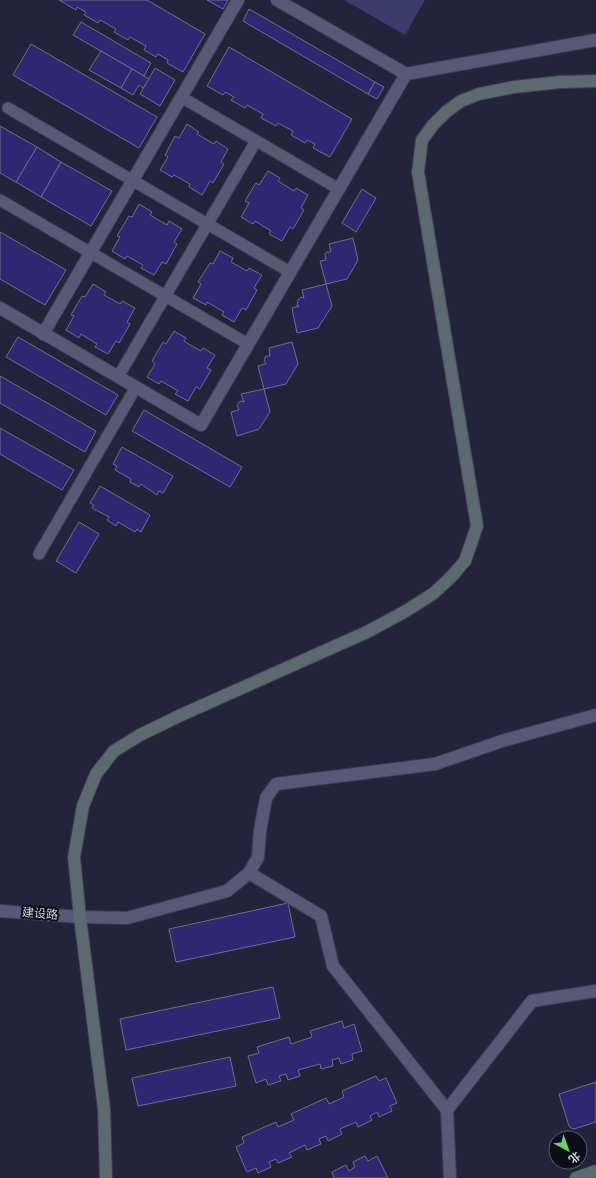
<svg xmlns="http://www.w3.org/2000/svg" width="596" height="1178" font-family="Signika,'Noto Sans SC',sans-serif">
<rect width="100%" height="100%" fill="#23233c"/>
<path fill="#3c3b69" d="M344,0H425L405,35Z"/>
<g fill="#302773" stroke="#6e6f8d">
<path d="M59,0H147L205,34L183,72L167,63L168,60L158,54L156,57L144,50L146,46L130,37L128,40L114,32L116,29L100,20L98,23L84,15L86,12L77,7L76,10Z"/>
<path d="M207,0H228L223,9Z"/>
<path d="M249,9L375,82L368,94L243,21Z"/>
<path d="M81,22L151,63L144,76L73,35Z"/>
<path d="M31,44L157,117L139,148L13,75Z"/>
<path d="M229,47L352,119L330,157L313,148L315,144L307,140L305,143L291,135L293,131L278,123L276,126L261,118L263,114L247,105L245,108L231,100L234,97L225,92L223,95L207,86Z"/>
<path d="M101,51L132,69L121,88L89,70Z"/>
<path d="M155,68L175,80L160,106L140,94Z"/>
<path d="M132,69L149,79L143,88L139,85L133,95L121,88Z"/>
<path d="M375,82L384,87L377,99L368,94Z"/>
<path d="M187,124L199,132L197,134L214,144L216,141L228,149L221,162L224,164L213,183L210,181L202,195L189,187L190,184L174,175L172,177L160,170L168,157L165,155L175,136L179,138Z"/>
<path d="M0,126L37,147L16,182L0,173Z"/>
<path d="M37,147L61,162L41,197L16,182Z"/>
<path d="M61,162L112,191L91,226L41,197Z"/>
<path d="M268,171L280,178L278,181L294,191L296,188L308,195L301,208L304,210L293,229L290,227L282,241L269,234L271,231L255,221L253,224L241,217L249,203L245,201L256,183L259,185Z"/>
<path d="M362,189L376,198L356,232L342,223Z"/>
<path d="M139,204L152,212L150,215L167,225L169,221L182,229L174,242L177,244L166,264L162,262L154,275L141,268L143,265L127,256L125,259L112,251L120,237L117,236L129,216L132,217Z"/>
<path d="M0,232L66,270L45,305L0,279Z"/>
<path d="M353,238L358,260L347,279L326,284L320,261L326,260L325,256V254L327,252H331L329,244Z"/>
<path d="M220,251L233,258L231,262L247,271L249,268L262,275L254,288L257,290L246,310L242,308L234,322L222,315L224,312L207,302L206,305L193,298L201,284L198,282L210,263L213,264Z"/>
<path d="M93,284L106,292L104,295L120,304L122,301L135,308L127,322L130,324L119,343L116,341L108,354L95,347L97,344L81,334L79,338L66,330L74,316L71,315L82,296L85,297Z"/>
<path d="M326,284L332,306L318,328L297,333L292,308L299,306L297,305L298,300L301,297L304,298L302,290Z"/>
<path d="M174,331L186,338L184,341L192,346L201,351L203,348L215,355L207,368L211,370L200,389L196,387L188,401L175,394L178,391L161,381L159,384L147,377L155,364L152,361L163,342L166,344Z"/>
<path d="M18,337L118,395L106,415L6,357Z"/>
<path d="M292,342L298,364L286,384L264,389L258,366L266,364L264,360L266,356H270L269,348Z"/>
<path d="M0,376L96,431L85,452L0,403Z"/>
<path d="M264,389L270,412L259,429L237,436L231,412L239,410L237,406L239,402L241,401L244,402L241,394Z"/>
<path d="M144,410L242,467L230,487L132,431Z"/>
<path d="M0,428L74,470L62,490L0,454Z"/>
<path d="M122,447L173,476L163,493L159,491L157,495L141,484L139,487L130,482L131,479L115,470L117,466L113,464Z"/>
<path d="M100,486L150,515L141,532L137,529L135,532L118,522L116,526L107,520L109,517L92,508L94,505L90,503Z"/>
<path d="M79,522L99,534L76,573L56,561Z"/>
<path d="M288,903L295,937L176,962L169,929Z"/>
<path d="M273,987L280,1018L126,1050L120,1019Z"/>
<path d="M342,1021L344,1028L354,1024L362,1051L352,1054L353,1060L341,1064L339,1058L332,1060L333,1066L321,1069L320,1064L298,1070L300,1076L288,1080L286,1074L279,1076L281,1081L268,1085L266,1079L256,1083L248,1056L259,1053L257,1047L289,1037L291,1044L312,1037L310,1031Z"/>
<path d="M230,1057L236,1086L138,1106L132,1078Z"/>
<path d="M376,1076L379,1081L386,1078L397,1103L390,1106L392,1111L379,1117L377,1112L370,1116L372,1120L358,1127L356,1122L340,1129L342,1134L328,1141L326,1136L319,1139L321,1144L307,1150L305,1145L289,1153L292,1157L278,1163L276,1159L269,1162L271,1167L258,1173L256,1168L247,1172L236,1147L244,1143L242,1137L276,1122L278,1127L294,1120L291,1114L326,1098L329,1104L344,1097L342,1091Z"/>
<path d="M596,1082V1122L574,1129L571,1128L569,1126L559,1094Z"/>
<path d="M365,1156L368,1161L377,1156L388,1178H334L332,1172L346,1165L349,1171L355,1167L353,1162Z"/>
</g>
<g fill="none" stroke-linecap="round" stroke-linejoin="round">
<g stroke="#403e54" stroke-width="13">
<g id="lane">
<path d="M181,97L339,189"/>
<path d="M8,108L290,272"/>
<path d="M0,200L248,344"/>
<path d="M118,377L256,141"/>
<path d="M39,554L136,387"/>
</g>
</g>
<g stroke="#403e54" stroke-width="14">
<g id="street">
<path d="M277,0L406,74"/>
<path d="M0,308L201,425L406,74L596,40"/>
<path d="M43,334L238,0"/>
<path d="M249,873L321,916L333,966L447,1110"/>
<path d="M0,911L80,917L127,918L227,891L249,873L258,857L260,831L266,798L276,784L435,764L505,740L596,715"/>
<path d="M450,1178L447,1110L532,1001L596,991"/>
</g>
</g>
<g stroke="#403e54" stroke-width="14">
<g id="secondary">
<path d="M106,1178L104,1109L80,917L74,857L83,806L96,774L114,751L140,735L179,716L367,632L406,611L434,593L451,577L465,561L477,526L418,172L422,140L433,125L446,112L461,101L479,94L514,87L561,82L596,81"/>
<path d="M576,1178L596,1171"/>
</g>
</g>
<use href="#lane" stroke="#585976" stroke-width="11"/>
<use href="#street" stroke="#585976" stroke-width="12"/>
<use href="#secondary" stroke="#5b6a6e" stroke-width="12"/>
</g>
<g text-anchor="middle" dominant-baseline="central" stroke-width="4" stroke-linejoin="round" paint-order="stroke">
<g font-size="12" fill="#d0d1e2" stroke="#0d0e19">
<text transform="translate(40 914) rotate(5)">建设路</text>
</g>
</g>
<g transform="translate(568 1150) rotate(139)"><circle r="19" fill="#0d0e19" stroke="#5b5c69"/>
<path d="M0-3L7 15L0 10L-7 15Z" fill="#6dd361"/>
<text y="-6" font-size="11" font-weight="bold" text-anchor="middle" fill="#d0d1e2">北</text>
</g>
</svg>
